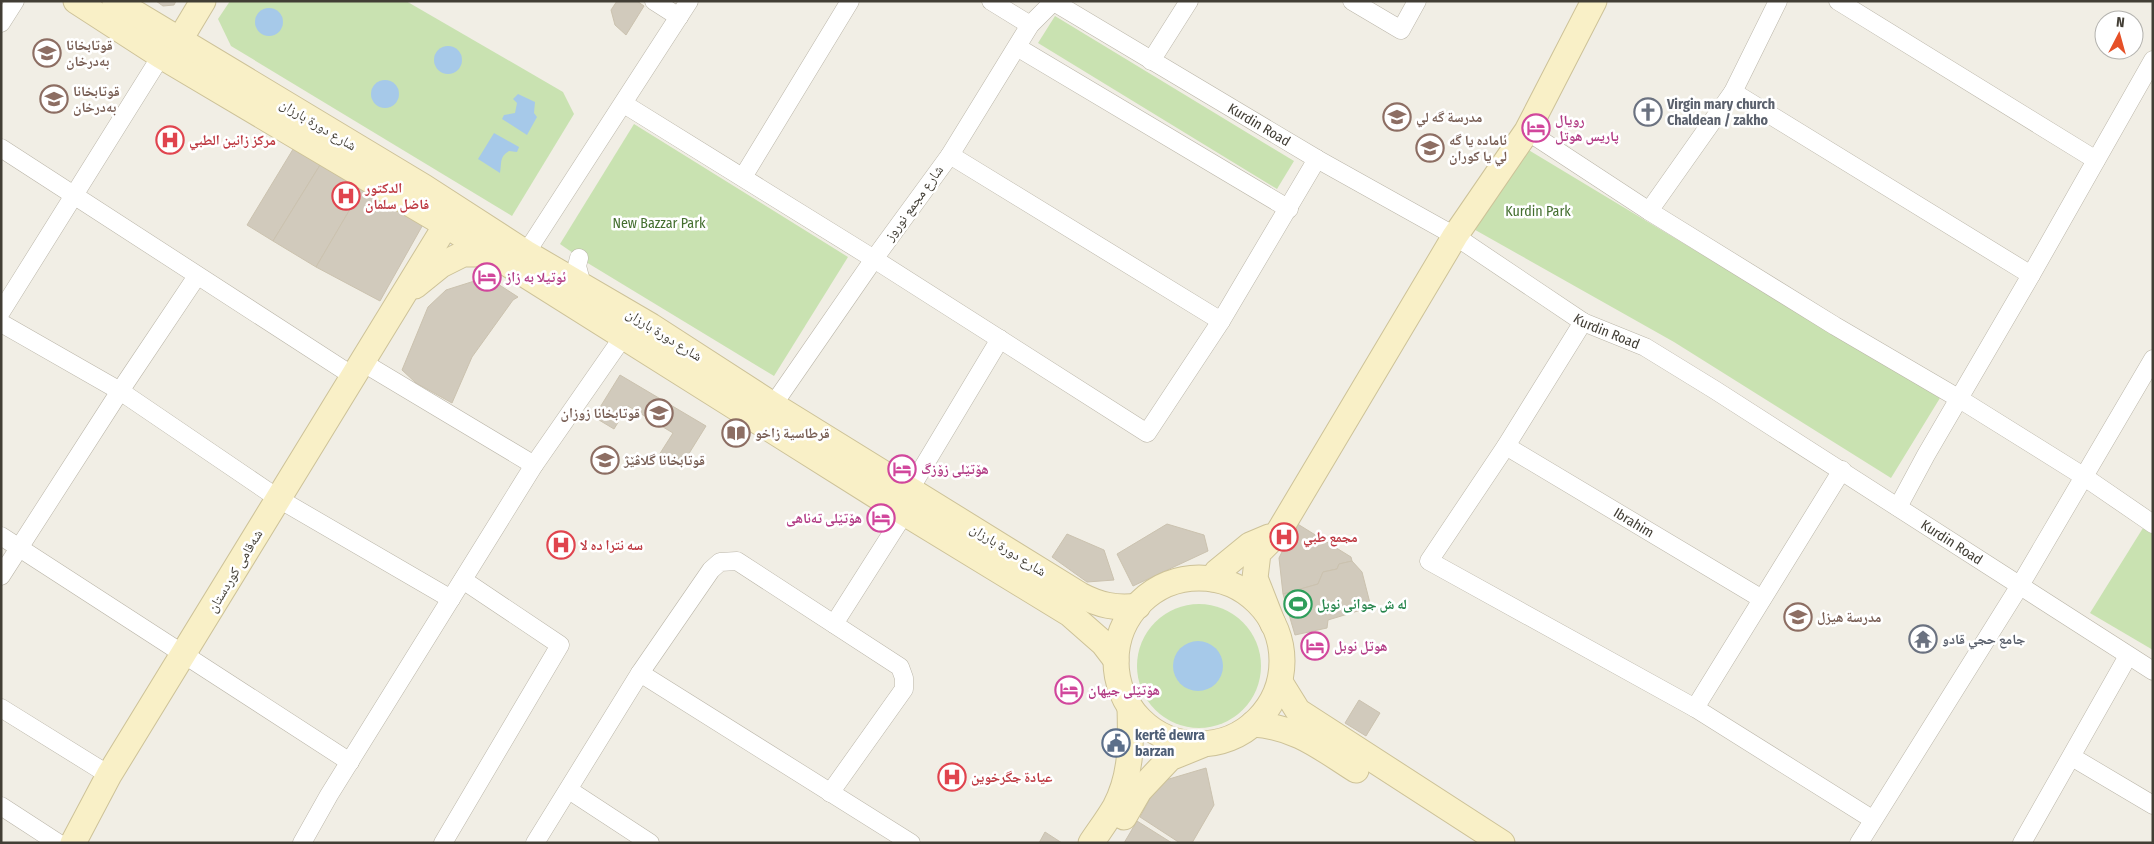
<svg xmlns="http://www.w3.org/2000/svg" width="2154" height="844" font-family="'Fira Sans Condensed','Noto Naskh Arabic',sans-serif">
<rect width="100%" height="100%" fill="#f1eee5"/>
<g fill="#c9e2b1">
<path d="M230,1H406L563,92L574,114L512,216L231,46L218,19Z"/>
<path d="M1055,16L1294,161L1277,189L1038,43Z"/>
<path d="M634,124L848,257L774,376L586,262L560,244Z"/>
<path d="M1522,146L1940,398L1891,478L1674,342L1470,227Z"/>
<path d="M2143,528L2153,534V650L2090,613Z"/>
<circle cx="1199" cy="666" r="62"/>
</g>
<g fill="#a6c9e9">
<circle cx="269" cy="22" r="14"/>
<circle cx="448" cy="60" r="14"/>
<circle cx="385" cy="94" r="14"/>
<path d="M518,94L535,102L534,113L537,117L527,135L502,119L504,115L515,113L517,103L513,99Z"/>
<path d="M494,133L519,147L517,152L509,151C499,157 502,163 500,173L478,159Z"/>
<circle cx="1198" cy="666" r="25"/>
</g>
<g fill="#d1cabc" stroke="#cbc2af">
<path d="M156,1H176L174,5L163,6Z"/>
<path d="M617,1H637L644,6L626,35L615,25L611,10Z"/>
<path d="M298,141L325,157L273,241L247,225Z"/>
<path d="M325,157L366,182L316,267L273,241Z"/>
<path d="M366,182L425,221L380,301L316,267Z"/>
<path d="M487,277L518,297L513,300L472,357L452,403L416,383L402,370L428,307L446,290Z"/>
<path d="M620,375L706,426L680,468L659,455L673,433L628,406L614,429L594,417Z"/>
<path d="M1296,523L1351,557L1352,561L1339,564L1337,569L1323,572L1318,584L1283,594L1279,558Z"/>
<path d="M1167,524L1204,535L1208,551L1133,586L1117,554Z"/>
<path d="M1067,534L1104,550L1114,580L1087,582L1052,557Z"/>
<path d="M1352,561L1362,572L1371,607L1328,620L1327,628L1295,635L1283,594L1318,584L1323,572L1337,569L1339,564Z"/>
<path d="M1359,700L1380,713L1366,736L1345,723Z"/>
<path d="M1206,768L1214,805L1192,843H1180L1140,817L1159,782Z"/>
<path d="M1137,821L1172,843H1124Z"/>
<path d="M1045,832L1062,843H1039Z"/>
</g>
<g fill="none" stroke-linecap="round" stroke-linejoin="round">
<g stroke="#bbb6a9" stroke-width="19">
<g id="street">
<path d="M654,1L679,17"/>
<path d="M991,1L1030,25"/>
<path d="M1352,1L1401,30L1417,1"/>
<path d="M1838,1L2096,160"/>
<path id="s1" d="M1054,2L1317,159L1455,236L1583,322L1645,347L1715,390L2153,671"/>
<path d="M1,23L15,1"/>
<path d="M1017,47L1289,209"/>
<path d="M1151,61L1189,1"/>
<path d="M1733,92L2031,275"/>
<path d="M624,104L874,259L1147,433L1221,321L1317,159"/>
<path d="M1527,131L1649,211L1835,326L1958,398L2083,476L2153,524"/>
<path d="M1,148L353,376"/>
<path d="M950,155L1221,321"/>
<path d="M743,177L850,1"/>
<path d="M1649,211L1733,92L1778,1"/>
<path d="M526,253L689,1"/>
<path d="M579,258L577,266L582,285"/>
<path d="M1,312L161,56"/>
<path d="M1583,322L1506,446L1429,561L1695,708L1872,819"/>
<path d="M1,323L120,391L279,499L451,599"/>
<path d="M362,362L534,465"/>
<path d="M773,405L874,259L950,155L1030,25L1054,1"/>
<path id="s2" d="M1506,446L1762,599"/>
<path d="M910,489L1000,339"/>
<path d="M1898,507L1926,455L2031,275L2153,60"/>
<path d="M1,536L350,762"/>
<path d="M1,576L120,391L197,276"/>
<path d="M834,624L904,514"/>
<path d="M640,673L911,843"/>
<path d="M1,708L109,775"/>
<path d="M1695,708L1842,470"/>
<path d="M2072,757L2153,805"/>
<path d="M569,790L650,843"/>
<path d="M1,806L58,843"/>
<path d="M302,843L329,795L534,465L623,337"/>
<path d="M443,843L560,645L463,580"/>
<path d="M535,843L640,673L711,570L720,562L737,561L900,667L904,678V689L830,793"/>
<path d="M1859,843L2019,587L2153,359"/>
<path d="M2022,843L2128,656"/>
</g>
</g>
<g stroke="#cdc298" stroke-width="27">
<g id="secondary">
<path d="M76,1L161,56L446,225L875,495L1070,614L1103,643L1116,660"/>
<path d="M115,1L424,187L526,253L651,326L773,405L1080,595C1099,605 1116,609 1138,606"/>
<path d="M179,41L203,1"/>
<path d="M415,286L441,265L463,254H492"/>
<circle cx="1199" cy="661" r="83"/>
<path d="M1213,579L1217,572L1250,545L1269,537"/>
<path d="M1273,624L1255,578L1258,553L1278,533L1455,236L1527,131L1594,1"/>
<path d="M1280,682L1298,711L1502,843"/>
<path d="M1253,724C1297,727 1321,748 1356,770"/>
<path d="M1124,817L1139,791L1170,758L1202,745"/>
<path d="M73,843L109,775L446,225"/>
<path d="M1091,843C1099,831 1108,819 1115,807C1132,775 1131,742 1130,707"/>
</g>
</g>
<use href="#street" stroke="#fff" stroke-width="18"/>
<use href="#secondary" stroke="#f9f0c7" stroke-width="25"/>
</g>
<defs>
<g id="school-ring" transform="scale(1.4375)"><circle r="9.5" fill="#fff" stroke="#8d6e63" stroke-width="1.5"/><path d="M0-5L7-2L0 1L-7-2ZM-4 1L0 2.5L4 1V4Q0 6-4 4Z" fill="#8d6e63"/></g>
<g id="church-ring" transform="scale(1.4375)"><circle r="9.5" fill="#fff" stroke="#6b7280" stroke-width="1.5"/><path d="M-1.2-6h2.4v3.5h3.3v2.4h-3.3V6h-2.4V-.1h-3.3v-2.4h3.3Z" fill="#6b7280"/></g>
<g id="hotel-ring" transform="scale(1.4375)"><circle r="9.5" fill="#fff" stroke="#d1479c" stroke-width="1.5"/><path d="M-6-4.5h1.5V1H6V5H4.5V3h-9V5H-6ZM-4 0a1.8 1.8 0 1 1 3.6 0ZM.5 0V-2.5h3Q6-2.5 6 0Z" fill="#d1479c"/></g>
<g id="hospital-ring" transform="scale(1.4375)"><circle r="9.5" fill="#fff" stroke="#e0444e" stroke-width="1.5"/><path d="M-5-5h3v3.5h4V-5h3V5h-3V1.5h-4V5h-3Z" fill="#e0444e"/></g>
<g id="library-ring" transform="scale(1.4375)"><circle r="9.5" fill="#fff" stroke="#8d6e63" stroke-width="1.5"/><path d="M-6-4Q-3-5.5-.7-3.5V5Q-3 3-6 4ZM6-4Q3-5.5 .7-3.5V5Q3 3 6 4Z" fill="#8d6e63"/></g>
<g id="stadium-ring" transform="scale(1.4375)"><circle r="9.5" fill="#fff" stroke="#2e9e5b" stroke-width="1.5"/><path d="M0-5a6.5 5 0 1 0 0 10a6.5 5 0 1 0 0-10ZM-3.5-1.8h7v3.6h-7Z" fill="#2e9e5b"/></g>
<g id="temple-ring" transform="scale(1.4375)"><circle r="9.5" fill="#fff" stroke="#6b7280" stroke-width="1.5"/><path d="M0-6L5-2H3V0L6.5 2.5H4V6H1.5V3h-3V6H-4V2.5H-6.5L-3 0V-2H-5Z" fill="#6b7280"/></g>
<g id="civic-ring" transform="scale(1.4375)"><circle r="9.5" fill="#fff" stroke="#5c6f8a" stroke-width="1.5"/><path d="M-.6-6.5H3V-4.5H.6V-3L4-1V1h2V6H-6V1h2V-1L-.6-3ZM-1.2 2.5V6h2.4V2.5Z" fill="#5c6f8a"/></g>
</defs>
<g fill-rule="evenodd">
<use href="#school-ring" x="47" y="53"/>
<use href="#school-ring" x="54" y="99"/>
<use href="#church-ring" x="1648" y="112"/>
<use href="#school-ring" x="1397" y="117"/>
<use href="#hotel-ring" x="1536" y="128"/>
<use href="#hospital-ring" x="170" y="140"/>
<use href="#school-ring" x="1430" y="148"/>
<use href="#hospital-ring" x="346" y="196"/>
<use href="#hotel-ring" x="487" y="277"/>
<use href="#school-ring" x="659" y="413"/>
<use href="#library-ring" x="736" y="433"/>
<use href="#school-ring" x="605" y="460"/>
<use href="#hotel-ring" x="902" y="469"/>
<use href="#hotel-ring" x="881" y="518"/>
<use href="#hospital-ring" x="1284" y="537"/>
<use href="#hospital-ring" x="561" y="545"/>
<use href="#stadium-ring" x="1298" y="604"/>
<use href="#school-ring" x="1798" y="617"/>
<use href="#temple-ring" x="1923" y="639"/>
<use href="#hotel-ring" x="1315" y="646"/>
<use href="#hotel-ring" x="1069" y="690"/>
<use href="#civic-ring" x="1116" y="743"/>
<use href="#hospital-ring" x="952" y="777"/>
</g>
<g text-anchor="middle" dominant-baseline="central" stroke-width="5" stroke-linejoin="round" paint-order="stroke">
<g font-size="14" font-weight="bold" fill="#785e54" stroke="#fff" text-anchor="start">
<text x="66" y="45">قوتابخانا<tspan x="66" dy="16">بەدرخان</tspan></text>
<text x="73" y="91">قوتابخانا<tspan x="73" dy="16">به‌درخان</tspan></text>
<text x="1416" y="117">مدرسة گه لي</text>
<text x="1449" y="140">ئاماده يا گه<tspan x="1449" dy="16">لي يا كوران</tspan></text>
<text x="640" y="413" text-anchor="end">قوتابخانا زوزان</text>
<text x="755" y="433">قرطاسية زاخو</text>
<text x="624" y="460">قوتابخانا گلاڤێژ</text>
<text x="1817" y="617">مدرسة هيزل</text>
</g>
<g font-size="14" font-weight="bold" fill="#5b616d" stroke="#fff" text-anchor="start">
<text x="1667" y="104">Virgin mary church<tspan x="1667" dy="16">Chaldean / zakho</tspan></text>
<text x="1942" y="639">جامع حجي قادو</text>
</g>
<g font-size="14" font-weight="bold" fill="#b23c85" stroke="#fff" text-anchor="start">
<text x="1555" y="120">رويال<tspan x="1555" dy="16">پاريس هوتل</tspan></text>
<text x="506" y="277">ئوتيلا به زاز</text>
<text x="921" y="469">هۆتێلی زۆزگ</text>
<text x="862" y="518" text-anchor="end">هۆتێلی تەناهی</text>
<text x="1334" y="646">هوتل نوبل</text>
<text x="1088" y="690">هۆتێلی جیهان</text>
</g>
<g font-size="14" fill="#423e35" stroke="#fff">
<text transform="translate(318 125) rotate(31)">شارع دورة بارزان</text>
<text stroke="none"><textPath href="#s1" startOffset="239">Kurdin Road</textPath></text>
<text transform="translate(914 203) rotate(-54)">شارع مجمع نوروز</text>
<text stroke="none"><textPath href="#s1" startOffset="644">Kurdin Road</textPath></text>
<text transform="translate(664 335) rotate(32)">شارع دورة بارزان</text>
<text stroke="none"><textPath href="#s2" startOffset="149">Ibrahim</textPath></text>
<text stroke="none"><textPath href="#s1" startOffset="1049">Kurdin Road</textPath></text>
<text transform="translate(1008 550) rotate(32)">شارع دورة بارزان</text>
<text transform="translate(235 571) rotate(-59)">شەقامی کوردستان</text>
</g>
<g font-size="14" font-weight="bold" fill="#be3a42" stroke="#fff" text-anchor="start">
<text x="189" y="140">مركز زانين الطبي</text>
<text x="365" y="188">الدكتور<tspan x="365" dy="16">فاضل سلمان</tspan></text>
<text x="1303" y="537">مجمع طبي</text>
<text x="580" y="545">سه نترا ده لا</text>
<text x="971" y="777">عيادة جگرخوين</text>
</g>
<g font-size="14" fill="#436e2e" stroke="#fff">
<text x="1538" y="211">Kurdin Park</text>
<text x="659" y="223">New Bazzar Park</text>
</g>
<g font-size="14" font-weight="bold" fill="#27864d" stroke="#fff" text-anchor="start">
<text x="1317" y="604">له ش جوانى نوبل</text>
</g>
<g font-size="14" font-weight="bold" fill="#4e5e75" stroke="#fff" text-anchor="start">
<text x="1135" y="735">kertê dewra<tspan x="1135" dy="16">barzan</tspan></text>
</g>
</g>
<rect width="2154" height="844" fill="none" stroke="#423e35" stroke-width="5"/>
<g transform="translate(2119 35) rotate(6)"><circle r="24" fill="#ffffff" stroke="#b3b2ae"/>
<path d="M0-4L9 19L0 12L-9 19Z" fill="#e65027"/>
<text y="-8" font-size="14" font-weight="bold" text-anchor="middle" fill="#423e35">N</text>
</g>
</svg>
